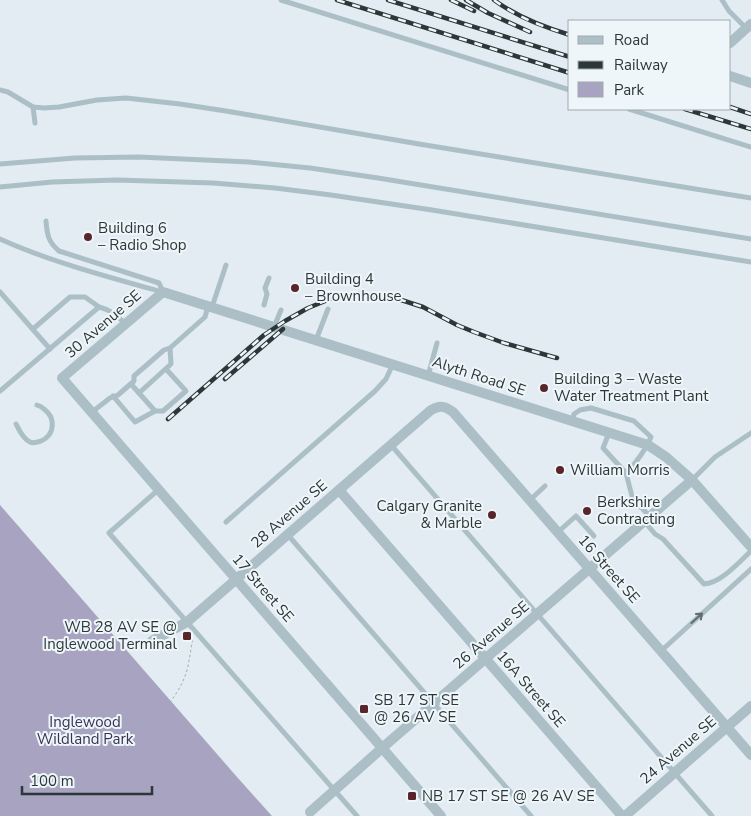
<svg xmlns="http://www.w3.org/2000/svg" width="751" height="816" font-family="'Nunito Sans',sans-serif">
<rect width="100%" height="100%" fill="#e2ecf2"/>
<path fill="#a8a3c0" d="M0,505L237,777L272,816H0Z"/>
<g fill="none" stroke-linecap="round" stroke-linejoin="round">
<path stroke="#99aeb5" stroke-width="1" stroke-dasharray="2.5 2.5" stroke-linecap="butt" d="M0,792L4,793L40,783L161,713C173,700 184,684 188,666C190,657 191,647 193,638"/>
<g stroke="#acbfc7" stroke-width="5">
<path d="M281,0L570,90"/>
<path d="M722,0L729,11L746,28"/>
<path d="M0,90L8,92L33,107L44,108L59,107L97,100L126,98L180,104L226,111L419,144L751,198"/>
<path d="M33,107L35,123"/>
<path d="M629,109L751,147"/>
<path d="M0,164L75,158L139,157L249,162L310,168L378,178L751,239"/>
<path d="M0,187L52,182L117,180L213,183L275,188L331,195L432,210L751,262"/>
<path d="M46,221C47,234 48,242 59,251L159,283L163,292"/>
<path d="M0,239C51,262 108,277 162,292"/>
<path d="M0,292L50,349"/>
<path d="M264,305L267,294L265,288L269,278"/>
<path d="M212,307L226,265"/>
<path d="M274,327L281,310"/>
<path d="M33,329L70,297H85L99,307"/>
<path d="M316,340L328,309"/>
<path d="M428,376L437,343"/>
<path d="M131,384L139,393L171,364L170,348"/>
<path d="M0,391L99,307C111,310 117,315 125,324"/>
<path d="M139,393L155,411H163L186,391L166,369"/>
<path d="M113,396L135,422L155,411"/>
<path d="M92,412L110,398L118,395L134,381V376L164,350L170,348L205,317L208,306"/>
<path d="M572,421L574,414L580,410L591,408L634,421L651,437C645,451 637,462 626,473L603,448L609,433"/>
<path d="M16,424C19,430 23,439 30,442C34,444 38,442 41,441C55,435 56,418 44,409C42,407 40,406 37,405"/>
<path d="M391,445L712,816"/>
<path d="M626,473L634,504L642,508L650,517"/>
<path d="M692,480L715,457L751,433"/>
<path d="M158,490L109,533L357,816"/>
<path d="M530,500L545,486"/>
<path d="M644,521L655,534L663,539L704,584C721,583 738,563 751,551"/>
<path d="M226,522L375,391L386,379L393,364"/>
<path d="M558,532L576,516L594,536"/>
<path d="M288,535L531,816"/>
<path d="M661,651L751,569"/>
</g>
<g stroke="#acbfc7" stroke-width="10">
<path d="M730,43L751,24"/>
<path d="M730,76L751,83"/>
<path d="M339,490L622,816"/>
<path d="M152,641L187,622L431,410C440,405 445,406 453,412L661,651L751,755"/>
<path d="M310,812L389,742L692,480"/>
<path d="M441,816L62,378L163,292L648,445L666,457L692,480L751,547"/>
<path d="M625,816L751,706"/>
</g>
<g stroke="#2c3739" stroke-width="4.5">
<g id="rail">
<path d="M337,0L570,73"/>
<path d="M388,0L570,57"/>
<path d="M451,0L474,11"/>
<path d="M466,0L488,13L530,32"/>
<path d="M494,0C517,17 543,27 570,35"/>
<path d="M730,107L751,114"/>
<path d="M685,109L751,129"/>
<path d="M225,379L283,329"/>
<path d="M168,419L264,335L285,321L308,308L335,297L359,294L395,298L423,307L457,325L474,332L504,343L557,358"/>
</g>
</g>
<use href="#rail" stroke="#eff6fa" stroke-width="2.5" stroke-dasharray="8" stroke-linecap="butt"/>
</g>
<defs><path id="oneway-shaft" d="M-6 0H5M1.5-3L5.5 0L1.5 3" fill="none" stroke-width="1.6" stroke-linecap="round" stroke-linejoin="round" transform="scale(1.25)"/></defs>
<use stroke="#5f6d72" href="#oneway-shaft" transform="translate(697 618) rotate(-42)"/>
<g fill="#57252a" stroke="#eff6fa" stroke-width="2">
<circle cx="88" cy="237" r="5"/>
<circle cx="295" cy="288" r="5"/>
<circle cx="544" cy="388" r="5"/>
<circle cx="560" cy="470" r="5"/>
<circle cx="587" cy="511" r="5"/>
<circle cx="492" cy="515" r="5"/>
<rect x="182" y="631" width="10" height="10" rx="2.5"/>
<rect x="359" y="704" width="10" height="10" rx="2.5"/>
<rect x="407" y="791" width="10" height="10" rx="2.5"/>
</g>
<g text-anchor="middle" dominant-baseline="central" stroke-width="4" stroke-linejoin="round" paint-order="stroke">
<g font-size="15" fill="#2c3739" stroke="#eff6fa" text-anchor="start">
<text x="98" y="228">Building 6<tspan x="98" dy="17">– Radio Shop</tspan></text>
<text x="305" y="279">Building 4<tspan x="305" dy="17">– Brownhouse</tspan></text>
<text x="554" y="379">Building 3 – Waste<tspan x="554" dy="17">Water Treatment Plant</tspan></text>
<text x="570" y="470">William Morris</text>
<text x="597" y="502">Berkshire<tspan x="597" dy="17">Contracting</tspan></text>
<text x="482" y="506" text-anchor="end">Calgary Granite<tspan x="482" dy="17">&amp; Marble</tspan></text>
<text x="177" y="627" text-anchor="end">WB 28 AV SE @<tspan x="177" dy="17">Inglewood Terminal</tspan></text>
<text x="374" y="700">SB 17 ST SE<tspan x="374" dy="17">@ 26 AV SE</tspan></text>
<text x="422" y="796">NB 17 ST SE @ 26 AV SE</text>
</g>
<g font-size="15" fill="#2c3739" stroke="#eff6fa">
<text transform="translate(103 324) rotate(-41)">30 Avenue SE</text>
<text transform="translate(479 376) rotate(18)">Alyth Road SE</text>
<text transform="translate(289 514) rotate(-41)">28 Avenue SE</text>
<text transform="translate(609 569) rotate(49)">16 Street SE</text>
<text transform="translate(263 588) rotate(49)">17 Street SE</text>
<text transform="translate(491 635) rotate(-41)">26 Avenue SE</text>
<text transform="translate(531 689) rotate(49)">16A Street SE</text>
<text transform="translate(678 750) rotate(-41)">24 Avenue SE</text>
</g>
<g font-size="15" fill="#393255" stroke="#eff6fa">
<text x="85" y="722">Inglewood<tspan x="85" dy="17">Wildland Park</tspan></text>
</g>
</g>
<rect x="568" y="20" width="162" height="90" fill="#eff6fa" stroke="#a1aaad"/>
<rect x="578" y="36" width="25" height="8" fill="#acbfc7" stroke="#a1aaad"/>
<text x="614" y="45" font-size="15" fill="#2c3739">Road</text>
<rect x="578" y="61" width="25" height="8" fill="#2c3739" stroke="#a1aaad"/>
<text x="614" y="70" font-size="15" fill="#2c3739">Railway</text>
<rect x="578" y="82" width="25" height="15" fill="#a8a3c0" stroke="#a1aaad"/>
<text x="614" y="95" font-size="15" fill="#2c3739">Park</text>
<path d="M22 786v8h130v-8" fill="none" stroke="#2c3739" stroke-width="2.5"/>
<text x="30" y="786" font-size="15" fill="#2c3739" stroke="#eff6fa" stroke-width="4" paint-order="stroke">100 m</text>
</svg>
